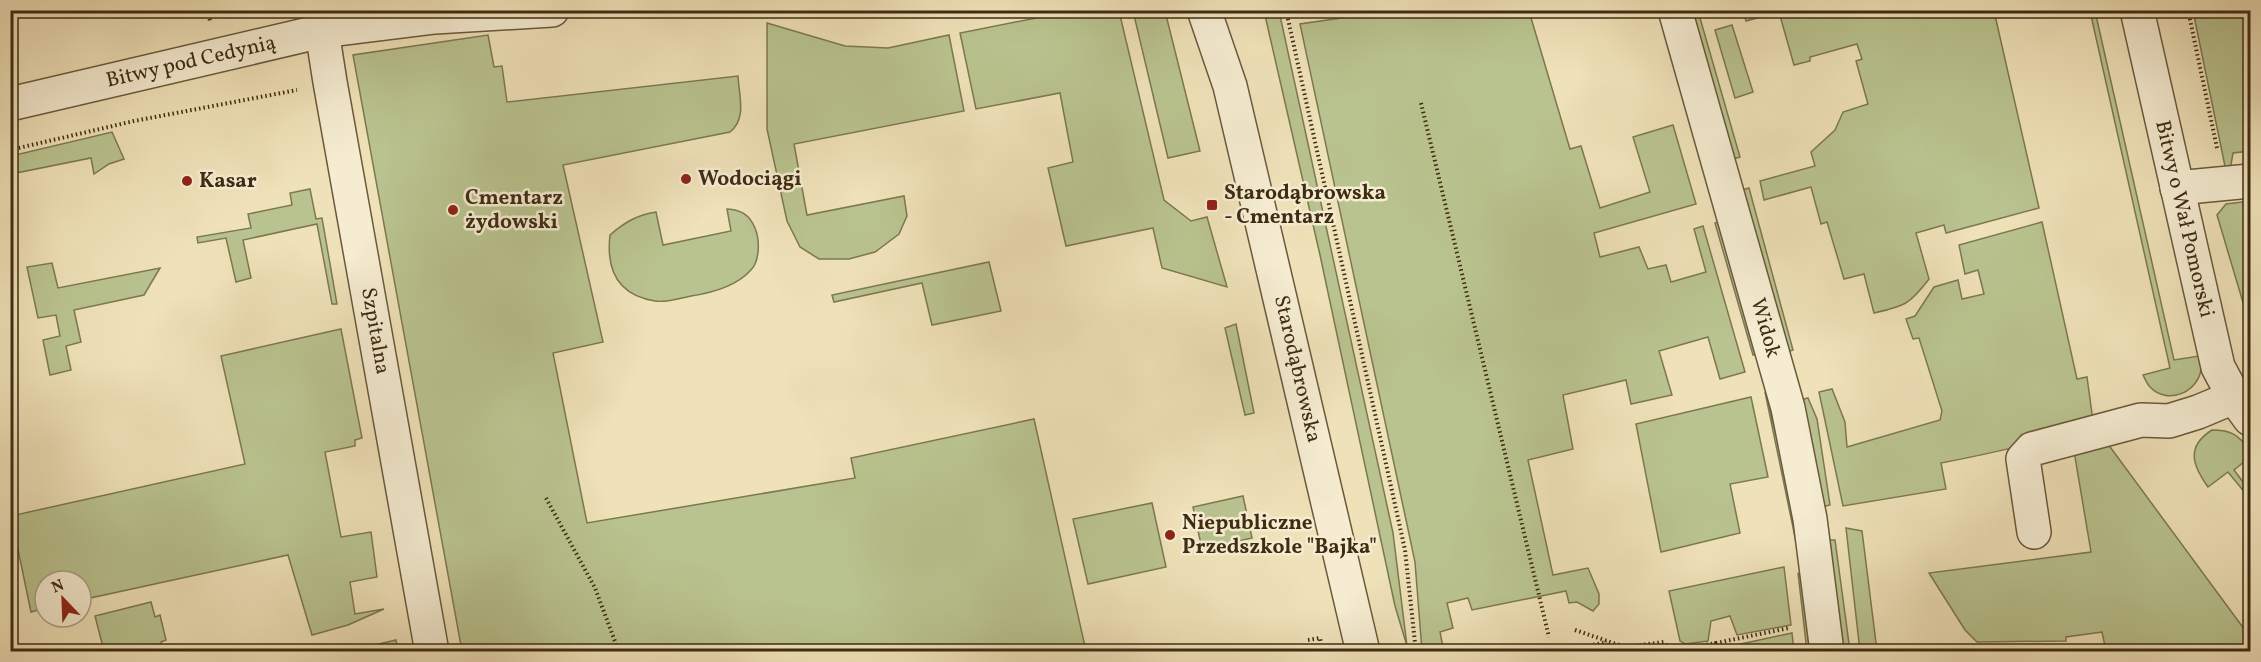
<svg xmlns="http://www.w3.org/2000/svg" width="2261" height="662" font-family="Vollkorn,serif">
<rect width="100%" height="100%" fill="#efe1b8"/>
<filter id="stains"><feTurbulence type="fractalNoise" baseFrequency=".00333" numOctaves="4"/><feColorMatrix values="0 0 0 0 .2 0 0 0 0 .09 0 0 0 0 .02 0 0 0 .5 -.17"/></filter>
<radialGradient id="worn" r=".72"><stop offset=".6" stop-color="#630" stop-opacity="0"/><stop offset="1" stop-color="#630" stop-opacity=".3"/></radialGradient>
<g fill="#b9c38f" stroke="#7c7851" stroke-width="1.5">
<path d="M1077,10L1119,11L1164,200L1191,221L1207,217L1227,287L1162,268L1153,228L1066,246L1048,168L1073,162L1060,93L976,109L960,33Z"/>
<path d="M1397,10L1529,11L1570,149L1581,146L1600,208L1650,192L1633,137L1673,125L1696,204L1594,233L1600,257L1639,247L1648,269L1666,265L1671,282L1706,272L1694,229L1703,226L1745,372L1720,379L1708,337L1659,351L1672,395L1631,404L1626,380L1563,395L1573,449L1528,460L1553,575L1588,568L1599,594V604L1593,611L1577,602L1569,603L1566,591L1472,610L1468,598L1447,603L1453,628L1440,632L1443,647L1422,651L1415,562L1300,24Z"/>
<path d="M1133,11H1165L1200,151L1168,158Z"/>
<path d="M1264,11H1279L1393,533L1407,646L1395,606L1320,255Z"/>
<path d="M1690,11H1698L1740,157L1733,159Z"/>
<path d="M1743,11H1994L2039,208L1946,233L1944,225L1916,233L1929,279C1910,304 1905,306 1874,313L1864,274L1844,279L1827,222L1821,224L1811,187L1764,200L1760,181L1815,166L1811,152L1835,130L1843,112L1868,104L1856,61L1862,59L1857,44L1810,57V61L1794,65L1779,12L1746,21Z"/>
<path d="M2090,11H2095L2174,360L2199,356C2200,360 2202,365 2201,370C2197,393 2167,405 2150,387C2147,384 2145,379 2143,375L2170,368Z"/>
<path d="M2193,11H2250V151L2233,153L2229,176H2227Z"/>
<path d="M767,23L845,46L888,48L949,35L964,111L794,144L807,215L904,196L907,216L899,234L875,252L849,259H819L800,247L787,221L767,129Z"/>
<path d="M1732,25L1753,92L1735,98L1715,30Z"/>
<path d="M488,35L494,67L502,66L507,102L738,76C739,96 747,119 730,132L563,165L603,342L553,353L587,523L855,478L851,458L1034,419L1086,651H462L353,55Z"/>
<path d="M112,132L124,159L109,164L94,174L91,158L11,174V156Z"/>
<path d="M1749,188L1793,350L1787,352L1742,190Z"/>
<path d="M310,189L316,219L322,218L337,304H332L317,224L243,240L251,278L236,282L226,238L198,243L197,237L251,228L248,214L292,205L290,193Z"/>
<path d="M2250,201V326L2217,215L2226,204Z"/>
<path d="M727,209C741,210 749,214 755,228C760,240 760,262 750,271C736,286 711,293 691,296C681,298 666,303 655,301C617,295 606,270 610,235C625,222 637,215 656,212L663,245L731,231Z"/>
<path d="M1719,222L1757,354L1753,355L1715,223Z"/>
<path d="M2042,222L2077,379L2087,377L2093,421C2045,442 1993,453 1941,463L1946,489L1843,506L1819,392L1832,389L1845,422L1847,447L1940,420L1942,411L1919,338L1913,339L1906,319L1915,316L1934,287L1958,280L1962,299L1984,294L1978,270L1965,274L1959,245Z"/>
<path d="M989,262L1001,311L932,325L922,283L834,302L832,295Z"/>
<path d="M52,263L58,288L160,268L144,295L74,310L81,342L66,346L71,370L50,375L43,340L60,336L56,315L38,318L27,267Z"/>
<path d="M1236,324L1254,413L1245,415L1225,328Z"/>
<path d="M341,329L362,438L355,440V446L325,452L341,537L371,532L377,577L350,582L355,614L384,609L348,625L312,635L288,555L81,600V581H45V608L31,612L11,516L245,464L221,356Z"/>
<path d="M1765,392L1785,468L1796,542Z"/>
<path d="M1751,397L1768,477L1730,484L1740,533L1661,552L1636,424Z"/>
<path d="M1808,398L1817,419L1830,505L1822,507L1800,400Z"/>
<path d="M2212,430C2232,430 2238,435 2250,450V457L2234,470L2250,491V499L2228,472L2208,487C2193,466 2185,447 2212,430Z"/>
<path d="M2105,440L2250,637V651H2106L2102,632L2066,637V641L1977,642L1965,630L1929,573L2091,552L2073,445Z"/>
<path d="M1243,496L1252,538L1202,549L1193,507Z"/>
<path d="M1152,503L1166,567L1088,584L1073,519Z"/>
<path d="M1846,528L1862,531L1877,651H1860Z"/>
<path d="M1829,540H1835L1850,651H1843Z"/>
<path d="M1784,567L1791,625L1737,635L1730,616L1711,621L1708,641L1685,644L1680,641L1669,591Z"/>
<path d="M1798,573L1803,581L1812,651H1807Z"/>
<path d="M151,602L155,617L160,615L166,640L161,642L164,651H104L95,616Z"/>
<path d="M1792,633L1794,651H1725L1727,647Z"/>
<path d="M396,640L398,651H349Z"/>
</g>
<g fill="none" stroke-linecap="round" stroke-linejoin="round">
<g stroke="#6a593c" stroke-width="36">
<g id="minor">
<path d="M321,10L322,31L330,82L432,652"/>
<path d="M1204,10L1230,86L1363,652"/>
<path d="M1675,10L1788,408L1810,519L1827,652"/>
<path d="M2137,10L2218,367L2234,397L2250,419"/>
<path d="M10,104L322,31L435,17L552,10"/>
<path d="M2177,188L2250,181"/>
<path d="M2034,532L2023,459L2032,449L2141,420L2169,421L2198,412L2234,397"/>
</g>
</g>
<g stroke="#3e2c13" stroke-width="4" stroke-dasharray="1.5 3" stroke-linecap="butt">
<path d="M208,10L210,21"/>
<path d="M1286,10L1405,550L1416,652"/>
<path d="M2188,10L2217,148"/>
<path d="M1421,103L1549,637"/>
<path d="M10,150L134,121L297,90"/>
<path d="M546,498L595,588L619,652"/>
<path d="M1575,630L1625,647L1664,642L1671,651L1716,643"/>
<path d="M1308,640L1320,638L1321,643"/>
<path d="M1310,650V652"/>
<path d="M1558,652L1607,642"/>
<path d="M1718,652L1716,643L1789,628"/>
</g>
<use href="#minor" stroke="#f5ecd1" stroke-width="33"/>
</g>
<g fill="#8f2418" stroke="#f5ecd1" stroke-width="2">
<circle cx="686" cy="179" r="6"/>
<circle cx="187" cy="181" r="6"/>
<rect x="1206" y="199" width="12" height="12" rx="3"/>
<circle cx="453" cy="210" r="6"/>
<circle cx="1170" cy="535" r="6"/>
</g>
<g text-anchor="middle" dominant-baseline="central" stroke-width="5" stroke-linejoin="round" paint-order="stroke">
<g font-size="21" fill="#3e2c13" stroke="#f5ecd1">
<text transform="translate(191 62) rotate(-13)">Bitwy pod Cedynią</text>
<text transform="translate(2184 219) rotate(77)">Bitwy o Wał Pomorski</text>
<text transform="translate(1765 328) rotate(74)">Widok</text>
<text transform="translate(375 331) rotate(80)">Szpitalna</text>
<text transform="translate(1297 369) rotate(77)">Starodąbrowska</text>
</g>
<g font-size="21" font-weight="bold" fill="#3e2c13" stroke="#f5ecd1" text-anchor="start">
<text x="698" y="179">Wodociągi</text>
<text x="199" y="181">Kasar</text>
<text x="1224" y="193">Starodąbrowska<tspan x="1224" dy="24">- Cmentarz</tspan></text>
<text x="465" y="198">Cmentarz<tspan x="465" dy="24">żydowski</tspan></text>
<text x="1182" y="523">Niepubliczne<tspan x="1182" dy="24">Przedszkole "Bajka"</tspan></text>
</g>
</g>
<rect width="2261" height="662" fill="none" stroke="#efe1b8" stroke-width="36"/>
<rect x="12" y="12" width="2237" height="638" fill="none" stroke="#3e2c13" stroke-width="3"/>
<rect x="18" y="18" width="2225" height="626" fill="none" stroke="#3e2c13" stroke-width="1.5"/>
<g transform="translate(63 599) rotate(337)"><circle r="28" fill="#f5ecd1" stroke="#ac9f85" stroke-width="1.5"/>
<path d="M0-4.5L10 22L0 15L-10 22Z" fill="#8f2418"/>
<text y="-9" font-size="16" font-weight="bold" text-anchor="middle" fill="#3e2c13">N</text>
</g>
<rect width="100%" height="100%" filter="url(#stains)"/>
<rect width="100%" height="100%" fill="url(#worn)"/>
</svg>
